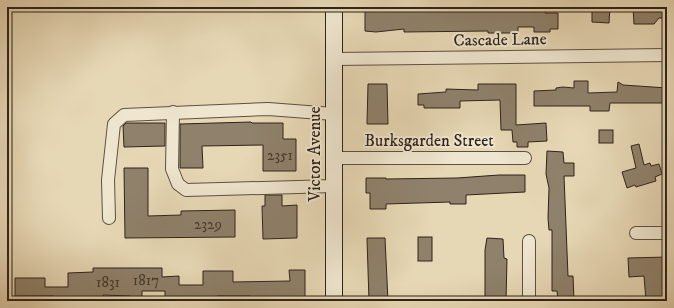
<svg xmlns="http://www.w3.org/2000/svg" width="674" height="308" font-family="'IM FELL DW Pica',serif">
<rect width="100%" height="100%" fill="#e7d8b5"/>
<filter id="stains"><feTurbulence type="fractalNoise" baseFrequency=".005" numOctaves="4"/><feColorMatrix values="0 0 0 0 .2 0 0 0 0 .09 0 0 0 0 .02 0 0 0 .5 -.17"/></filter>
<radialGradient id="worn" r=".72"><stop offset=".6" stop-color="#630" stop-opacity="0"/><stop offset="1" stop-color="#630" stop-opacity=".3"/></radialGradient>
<g fill="#8f816b" stroke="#2f231a">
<path d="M365,7H438V11L478,9V11L545,9V13H558V29H550V32H534V27H518V33H488V31L404,32V29L376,32L365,31Z"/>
<path d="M592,7H610L609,23L592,22Z"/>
<path d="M633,7H667V18H659L654,24H634Z"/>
<path d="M574,81H588V93L617,92L618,82L623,85L667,88V103H610L609,111H590V106H534V91L556,90V88L563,87L574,88Z"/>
<path d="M368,84H387L388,124H367Z"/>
<path d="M478,84H516V125L546,123L547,141L528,142V147H517V142H513L512,130H501L500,100L460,101V108H424V105H418V94L446,92V89L478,90Z"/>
<path d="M251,122L252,123H283V139H296V171H263V145L202,146L203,168H180V124Z"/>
<path d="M126,123H165V146L124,147L123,126Z"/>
<rect x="599" y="130" width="14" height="13"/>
<path d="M639,144L644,165L650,163L651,166L659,164L662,174L655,177L656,181L636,187L635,185L627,188L622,172L636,168L631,146Z"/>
<path d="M547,151L563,152L564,163H574V176H564L568,276H573L574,301H558L557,291H552V230H549L548,218L549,188L546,174Z"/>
<path d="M124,168H148V216L181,215V211L235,210V237L125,238Z"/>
<path d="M499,175H525V192L466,195V204H450V202L386,204V209H370V193H366V178H386V179L457,178Z"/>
<path d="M265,195H282V206L297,205V238L263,239L262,206H265Z"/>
<rect x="418" y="237" width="14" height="24"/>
<path d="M367,238H385L388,301H369Z"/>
<path d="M487,238L503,239L504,258L507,259L506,301H485V250Z"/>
<path d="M667,257V297H660V301H646L644,276L629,277L628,258Z"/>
<path d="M93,268H162V277L179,276V285H203V271H233V282L290,281L289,270H305V301H262V298H250V296H217V301H165V291H142V301H130V296L103,295V301H54V296H15V278H45V287H68V273L93,272Z"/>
</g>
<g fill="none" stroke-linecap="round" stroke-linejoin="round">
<g stroke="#5d5041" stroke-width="14">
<g id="minor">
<path d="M334,59L667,55"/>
<path d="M173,112L172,169L178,184L186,190L334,186"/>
<path d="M333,158H525"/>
<path d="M109,218L108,180L114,124L124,115L268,109L334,114"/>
<path d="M636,233H667"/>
<path d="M529,241V301"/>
</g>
</g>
<g stroke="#2f231a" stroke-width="18">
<path id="secondary" d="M334,301V7"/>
</g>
<use href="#minor" stroke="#efe6cf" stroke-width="12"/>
<use href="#secondary" stroke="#efe6cf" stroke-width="16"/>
</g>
<g text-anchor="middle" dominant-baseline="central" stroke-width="4" stroke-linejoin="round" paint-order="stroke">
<g font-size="15" fill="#473a2e">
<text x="280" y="155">2351</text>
<text x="208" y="224">2329</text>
<text x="146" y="280">1817</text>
<text x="108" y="282">1831</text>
</g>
<g font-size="17" fill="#2f231a" stroke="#efe6cf">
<text transform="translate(500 40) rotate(-1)">Cascade Lane</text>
<text x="429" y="141">Burksgarden Street</text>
<text transform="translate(315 154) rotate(-90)">Victor Avenue</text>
</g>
</g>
<rect width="674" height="308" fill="none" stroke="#e7d8b5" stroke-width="24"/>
<rect x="8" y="8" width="658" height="292" fill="none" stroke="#2f231a" stroke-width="2"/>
<rect x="12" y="12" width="650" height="284" fill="none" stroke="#2f231a"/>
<rect width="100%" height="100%" filter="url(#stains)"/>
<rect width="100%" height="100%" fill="url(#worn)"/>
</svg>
